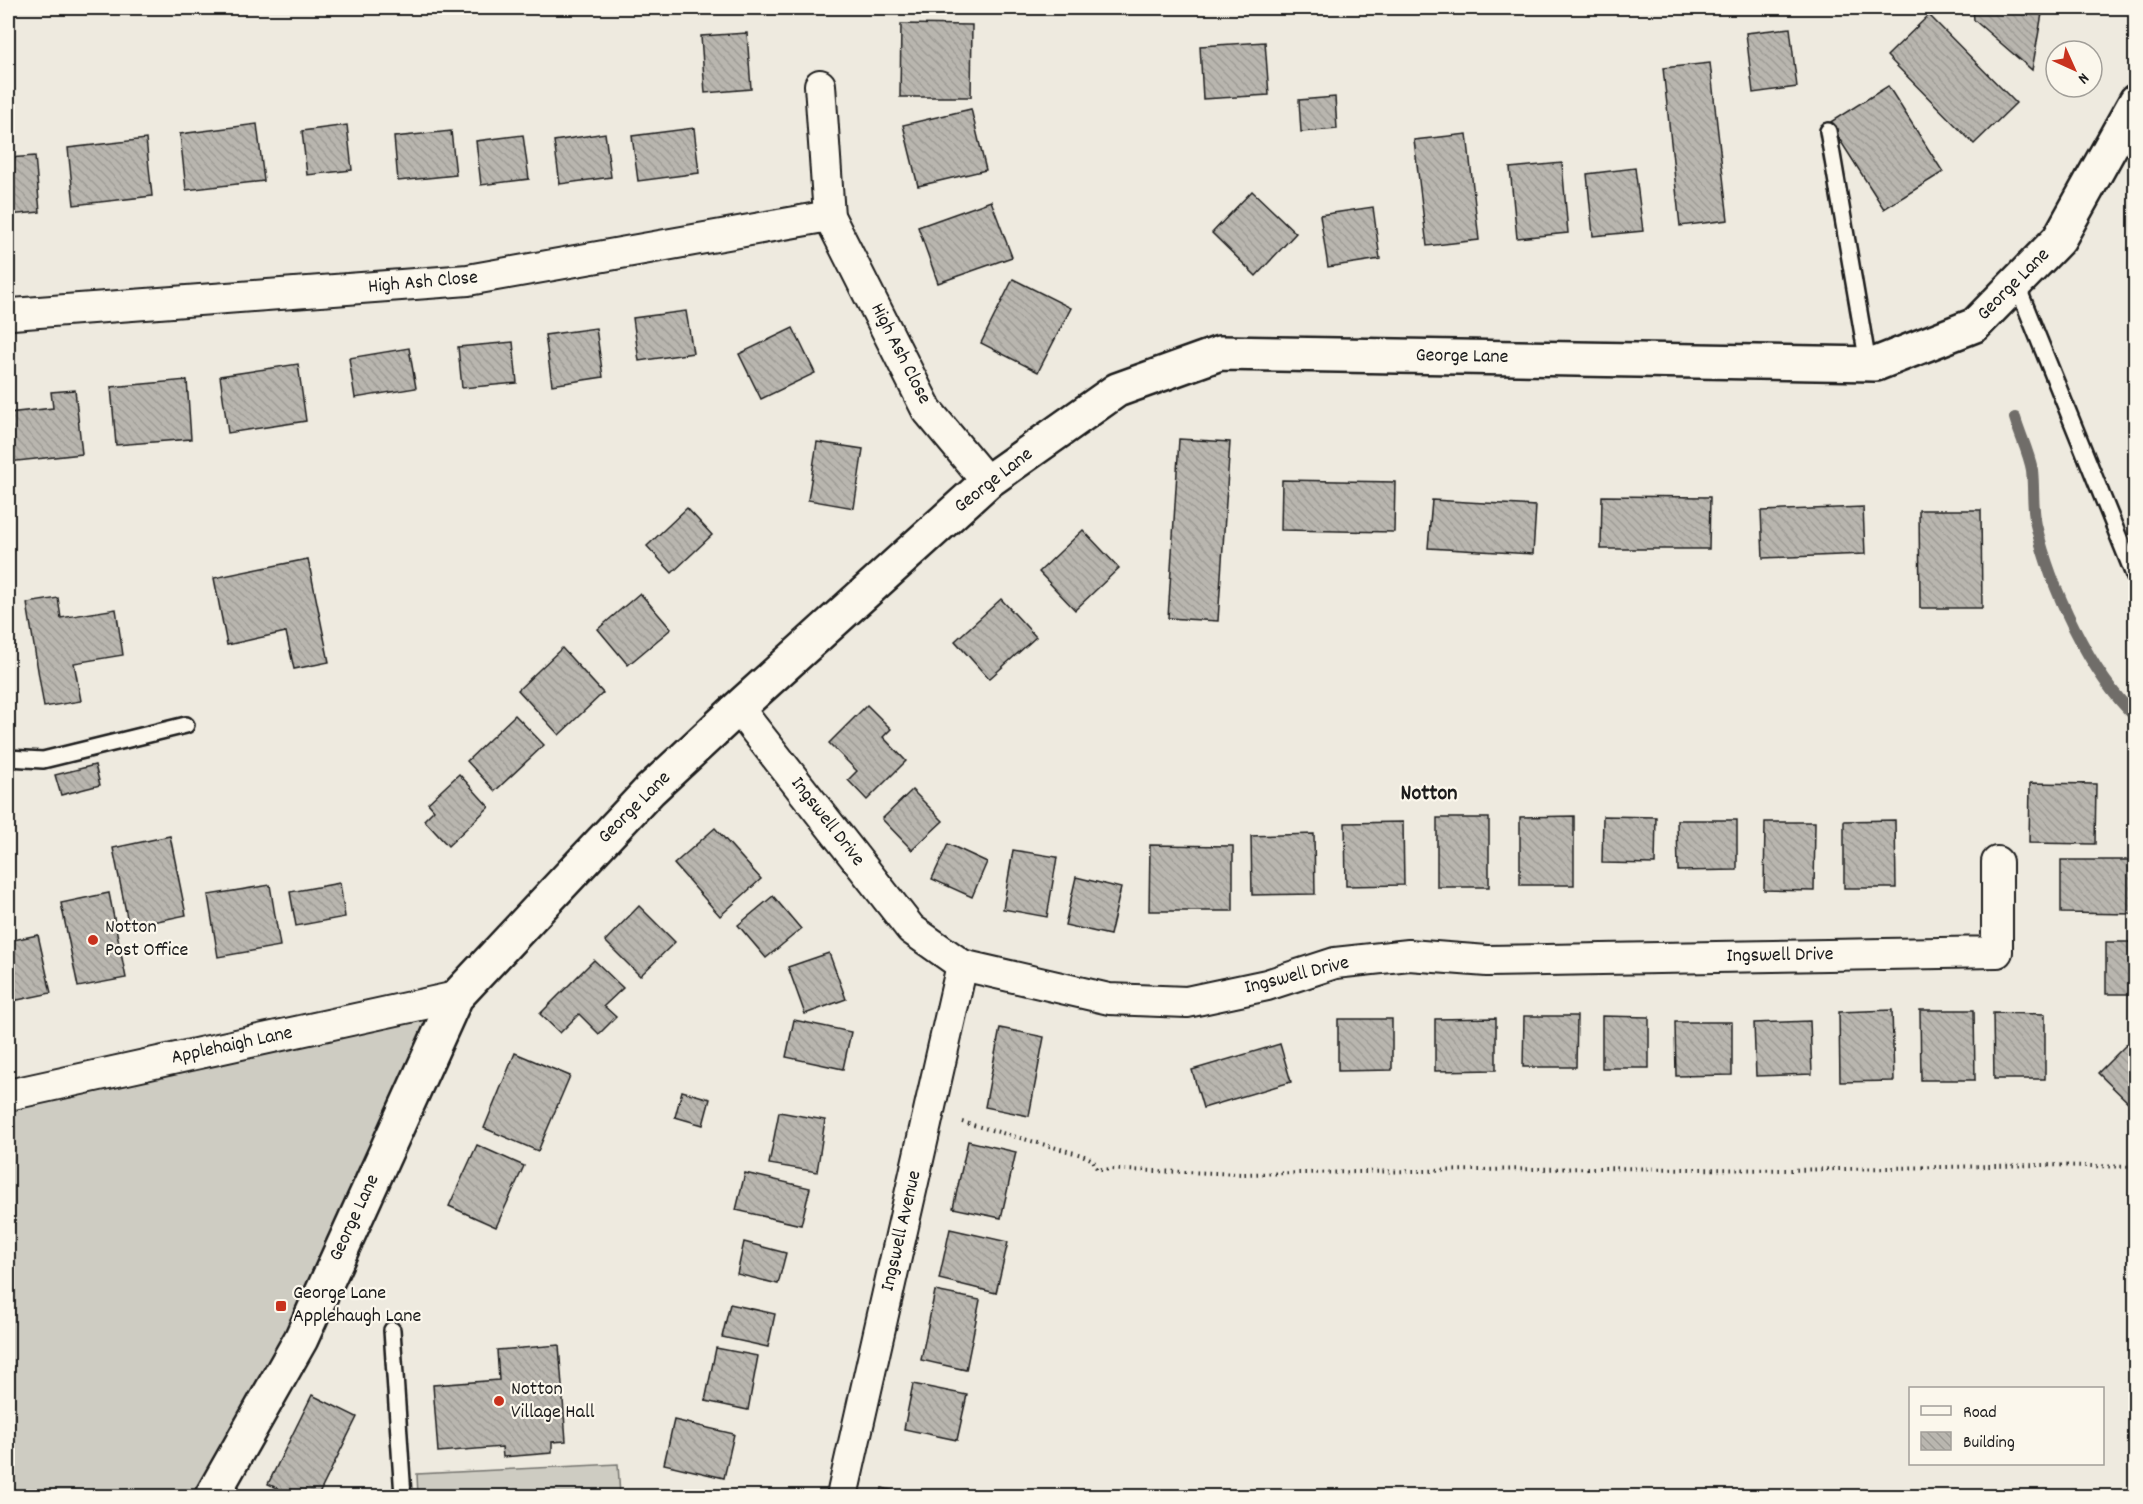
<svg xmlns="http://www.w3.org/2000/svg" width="2143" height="1504" font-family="Dekko,sans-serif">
<defs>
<pattern id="building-back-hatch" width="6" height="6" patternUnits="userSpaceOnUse" patternTransform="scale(1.5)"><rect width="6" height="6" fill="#b9b6af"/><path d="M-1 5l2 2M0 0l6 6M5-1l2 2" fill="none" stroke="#9e9c96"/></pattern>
</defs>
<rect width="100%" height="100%" fill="#eeeadf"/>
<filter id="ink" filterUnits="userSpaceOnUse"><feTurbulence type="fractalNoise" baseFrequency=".0167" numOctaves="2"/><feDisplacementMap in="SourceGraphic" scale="12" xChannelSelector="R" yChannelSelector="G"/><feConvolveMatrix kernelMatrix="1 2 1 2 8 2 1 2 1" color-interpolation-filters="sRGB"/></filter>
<g filter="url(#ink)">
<g fill="#ceccc2" stroke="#75746f" stroke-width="1.5">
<path d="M456,997L212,1496H8V1095Z"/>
<path d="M618,1464L620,1496H418L417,1474Z"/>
</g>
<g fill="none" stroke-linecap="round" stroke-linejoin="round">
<path stroke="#6f6d69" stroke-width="12" d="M2015,418C2020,435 2029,453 2032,470C2034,488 2032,507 2036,525C2050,586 2090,674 2136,717"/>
</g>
<g fill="url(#building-back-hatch)" stroke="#1c1c1c" stroke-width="1.5">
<path d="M1973,8H2043L2032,70L1974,20Z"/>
<path d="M1929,15L2016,103L1974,144L1887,56Z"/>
<path d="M901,24L972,25L971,97H900Z"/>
<path d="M1790,28L1797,87L1753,93L1746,33Z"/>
<path d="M747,33L751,89L705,93L701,36Z"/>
<path d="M1265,42L1269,95L1203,99L1200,46Z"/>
<path d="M1710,63L1728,220L1680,226L1663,68Z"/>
<path d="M1888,86L1943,172L1884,209L1829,123Z"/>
<path d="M1335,97L1337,129L1301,132L1299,100Z"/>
<path d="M971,109L986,170L918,186L903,125Z"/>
<path d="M257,124L264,181L186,190L180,134Z"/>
<path d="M347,125L352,170L307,175L302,131Z"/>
<path d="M694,128L699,173L638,181L632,136Z"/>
<path d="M451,131L456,175L398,181L394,137Z"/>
<path d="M605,133L611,177L560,184L554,141Z"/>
<path d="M1467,134L1479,240L1427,246L1414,140Z"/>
<path d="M523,135L529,179L481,185L476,141Z"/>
<path d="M146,139L152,196L74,205L68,148Z"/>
<path d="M35,156L40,212L8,215V158Z"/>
<path d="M1562,163L1568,233L1517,238L1510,168Z"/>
<path d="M1635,168L1643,231L1593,236L1587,174Z"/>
<path d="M1252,191L1296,233L1256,276L1212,233Z"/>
<path d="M991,201L1012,257L938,283L918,227Z"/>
<path d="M1373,207L1380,259L1328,267L1320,215Z"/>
<path d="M1013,279L1071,308L1038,372L981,343Z"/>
<path d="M686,311L693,353L639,361L633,318Z"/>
<path d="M596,328L603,377L552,385L545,335Z"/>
<path d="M793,328L815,373L761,399L739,354Z"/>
<path d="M513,342L517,383L462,388L458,347Z"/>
<path d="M409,348L416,388L355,398L349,358Z"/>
<path d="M298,364L306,421L228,433L220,376Z"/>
<path d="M187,380L191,439L116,445L111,387Z"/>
<path d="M75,390L82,454L8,462V413L53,408L51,392Z"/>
<path d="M1179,439L1230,442L1218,621L1168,618Z"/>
<path d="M817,442L863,449L854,508L808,500Z"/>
<path d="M1282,480L1395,482L1394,532L1281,530Z"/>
<path d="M1602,496L1710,497L1709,549H1601Z"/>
<path d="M1432,500L1536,506L1533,554L1428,548Z"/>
<path d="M1863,507L1865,554L1763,558L1761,511Z"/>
<path d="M687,508L712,535L672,573L647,546Z"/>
<path d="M1919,510H1981L1982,608H1920Z"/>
<path d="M1083,530L1119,568L1075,610L1039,572Z"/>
<path d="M308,559L329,662L294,669L286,632L227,645L214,578Z"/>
<path d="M640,593L671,629L628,665L598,629Z"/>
<path d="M58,598L61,618L116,609L123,655L74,663L81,701L44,707L27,603Z"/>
<path d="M1001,599L1036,637L989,679L955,641Z"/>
<path d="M562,648L603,693L559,735L518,690Z"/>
<path d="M867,705L891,729L883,737L906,761L867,800L848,780L857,771L829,743Z"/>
<path d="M515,715L544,745L495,791L467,761Z"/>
<path d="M95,765L100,785L61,795L55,775Z"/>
<path d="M459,774L489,807L448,846L424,820L434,810L428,803Z"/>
<path d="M2030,783L2096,784L2095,844L2029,843Z"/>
<path d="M912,790L943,821L912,850L882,819Z"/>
<path d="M1574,816V885H1520V817Z"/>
<path d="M1603,816L1656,817L1655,864L1602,863Z"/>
<rect x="1437" y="818" width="52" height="69"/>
<path d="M1677,820H1737V870L1678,871Z"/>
<path d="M1895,820L1896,888H1844V821Z"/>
<path d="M1403,822L1404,885L1346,886L1345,823Z"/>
<path d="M1765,822H1815L1814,891L1764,890Z"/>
<path d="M715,828L761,879L720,916L674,864Z"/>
<path d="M1314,834L1315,894L1252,895L1251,836Z"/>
<path d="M170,836L186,915L129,927L113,848Z"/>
<path d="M948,844L987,862L972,897L932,879Z"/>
<path d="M1150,845L1233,846V911H1149Z"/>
<path d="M1013,850L1057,857L1047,917L1003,909Z"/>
<path d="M2061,860H2136L2135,914L2061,913Z"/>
<path d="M1076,877L1121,888L1110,935L1065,925Z"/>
<path d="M340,883L345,917L296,926L290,892Z"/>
<path d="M270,885L280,946L218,957L208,895Z"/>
<path d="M109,893L126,978L78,987L61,903Z"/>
<path d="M773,896L801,929L766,958L738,925Z"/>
<path d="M639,906L675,942L640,976L605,941Z"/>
<path d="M38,935L51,993L8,1002V941Z"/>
<rect x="2106" y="942" width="30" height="52"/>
<path d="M829,953L846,999L805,1014L788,967Z"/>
<path d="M594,960L623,988L604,1006L616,1017L599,1034L579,1014L560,1033L540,1014Z"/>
<path d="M1892,1010L1894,1081L1840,1082L1839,1012Z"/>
<path d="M1920,1010H1974L1975,1080H1921Z"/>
<path d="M1993,1013L2045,1014V1079H1994Z"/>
<path d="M1524,1016H1577L1576,1067H1523Z"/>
<path d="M1602,1016L1649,1017V1068H1602Z"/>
<path d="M1496,1018V1070L1435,1071V1019Z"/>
<path d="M1338,1019H1392V1070L1338,1071Z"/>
<path d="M794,1020L851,1032L843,1069L786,1057Z"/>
<path d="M1810,1021L1812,1074L1756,1076L1754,1023Z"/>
<path d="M1675,1022H1732V1075L1676,1076Z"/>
<path d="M1000,1028L1044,1037L1029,1116L985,1107Z"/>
<path d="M2136,1035V1110L2098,1073Z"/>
<path d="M1280,1044L1291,1082L1203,1108L1192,1070Z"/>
<path d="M515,1053L570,1076L538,1151L484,1128Z"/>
<path d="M682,1091L710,1099L703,1125L675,1117Z"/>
<path d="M779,1112L825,1120L817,1172L769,1164Z"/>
<path d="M968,1141L1016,1152L1001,1218L953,1208Z"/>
<path d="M477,1145L524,1166L496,1227L449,1206Z"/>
<path d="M745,1173L810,1188L801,1225L736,1210Z"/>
<path d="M950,1229L1008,1242L996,1293L939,1279Z"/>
<path d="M744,1242L786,1253L778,1284L737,1274Z"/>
<path d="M935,1291L980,1300L966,1370L921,1360Z"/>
<path d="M730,1304L775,1314L768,1347L722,1337Z"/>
<path d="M559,1345L566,1441L552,1442V1453L503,1457L502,1447L438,1452L433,1385L499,1380L497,1350Z"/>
<path d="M716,1348L758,1356L748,1410L705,1401Z"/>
<path d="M913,1384L967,1395L957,1440L904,1429Z"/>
<path d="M312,1395L357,1417L318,1496H295L268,1484Z"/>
<path d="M674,1420L734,1434L724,1478L664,1464Z"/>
<path d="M882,1488L918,1496H880Z"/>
</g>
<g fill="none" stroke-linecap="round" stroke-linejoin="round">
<g stroke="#1c1c1c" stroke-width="20">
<g id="lane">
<path d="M1828,131L1868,364"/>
<path d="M2016,283L2136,580"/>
<path d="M8,758L43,760L186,725"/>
<path d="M392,1330L403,1496"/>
</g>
</g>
<g stroke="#1c1c1c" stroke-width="34">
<g id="street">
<path d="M820,85L829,216L927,410L987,482"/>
<path d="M12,314L468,280L829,216"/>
<path d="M738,708L911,929L962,965L1109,999L1187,1002L1267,985L1335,963L1409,955L1487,961L1997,952V862"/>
<path d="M8,1095L456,997"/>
<path d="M842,1496L962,965"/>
</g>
</g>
<g stroke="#1c1c1c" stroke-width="38">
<path id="secondary" d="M212,1496L301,1339L456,997L650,790L738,708L987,482L1117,390L1220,353L1876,364L1975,325L2059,239L2136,101"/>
</g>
<path stroke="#1c1c1c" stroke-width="4" stroke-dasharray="1.5 4.5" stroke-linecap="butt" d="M962,1122L1082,1155L1093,1160L1097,1169L1243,1174L1595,1168L1789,1170L2044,1165L2136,1167"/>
<use href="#lane" stroke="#fbf7ec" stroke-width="15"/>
<use href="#street" stroke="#fbf7ec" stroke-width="30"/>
<use href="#secondary" stroke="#fbf7ec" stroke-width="33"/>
</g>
</g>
<g fill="#c8321e" stroke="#fbf7ec" stroke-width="2">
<circle cx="93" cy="940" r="6"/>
<rect x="275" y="1300" width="12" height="12" rx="3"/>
<circle cx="499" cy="1401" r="6"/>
</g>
<g text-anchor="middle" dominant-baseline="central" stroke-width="4.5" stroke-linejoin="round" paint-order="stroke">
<g font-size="20" fill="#1c1c1c" stroke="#fbf7ec">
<text transform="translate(423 283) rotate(-5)">High Ash Close</text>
<text transform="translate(2014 285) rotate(-45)">George Lane</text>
<text transform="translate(900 354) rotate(63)">High Ash Close</text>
<text transform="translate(1462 357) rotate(1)">George Lane</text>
<text transform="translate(994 481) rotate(-38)">George Lane</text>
<text transform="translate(635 808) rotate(-45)">George Lane</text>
<text transform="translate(827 822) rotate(52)">Ingswell Drive</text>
<text transform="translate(1780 956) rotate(-1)">Ingswell Drive</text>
<text transform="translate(1297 976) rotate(-14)">Ingswell Drive</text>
<text transform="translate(232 1046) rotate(-12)">Applehaigh Lane</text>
<text transform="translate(355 1218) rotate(-65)">George Lane</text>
<text transform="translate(902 1231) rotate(-77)">Ingswell Avenue</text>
</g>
<g font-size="20" fill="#1c1c1c" stroke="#fbf7ec" text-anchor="start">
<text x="105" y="928">Notton<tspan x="105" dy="23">Post Office</tspan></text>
<text x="293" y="1294">George Lane<tspan x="293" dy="23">Applehaugh Lane</tspan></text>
<text x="511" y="1390">Notton<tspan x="511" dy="23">Village Hall</tspan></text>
</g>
<g font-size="22" font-weight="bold" fill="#1c1c1c" stroke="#fbf7ec">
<text x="1429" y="794">Notton</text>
</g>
</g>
<rect width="2143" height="1504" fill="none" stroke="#fbf7ec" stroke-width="30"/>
<rect x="15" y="15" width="2113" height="1474" fill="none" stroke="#1c1c1c" stroke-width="2" filter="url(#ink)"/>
<rect x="1909" y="1387" width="195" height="78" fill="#fbf7ec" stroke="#a29f99" stroke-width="1.5"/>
<rect x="1921" y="1406" width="30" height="9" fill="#fbf7ec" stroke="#a29f99" stroke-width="1.5"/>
<text x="1963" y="1417" font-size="18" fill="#1c1c1c">Road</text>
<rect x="1921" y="1432" width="30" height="18" fill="url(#building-back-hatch)" stroke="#a29f99" stroke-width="1.5"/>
<text x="1963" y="1447" font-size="18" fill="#1c1c1c">Building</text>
<g transform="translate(2074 69) rotate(135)"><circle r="28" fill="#fbf7ec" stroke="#a29f99" stroke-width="1.5"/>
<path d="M0-4.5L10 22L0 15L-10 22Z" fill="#c8321e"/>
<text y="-9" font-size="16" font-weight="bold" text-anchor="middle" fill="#1c1c1c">N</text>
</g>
</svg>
